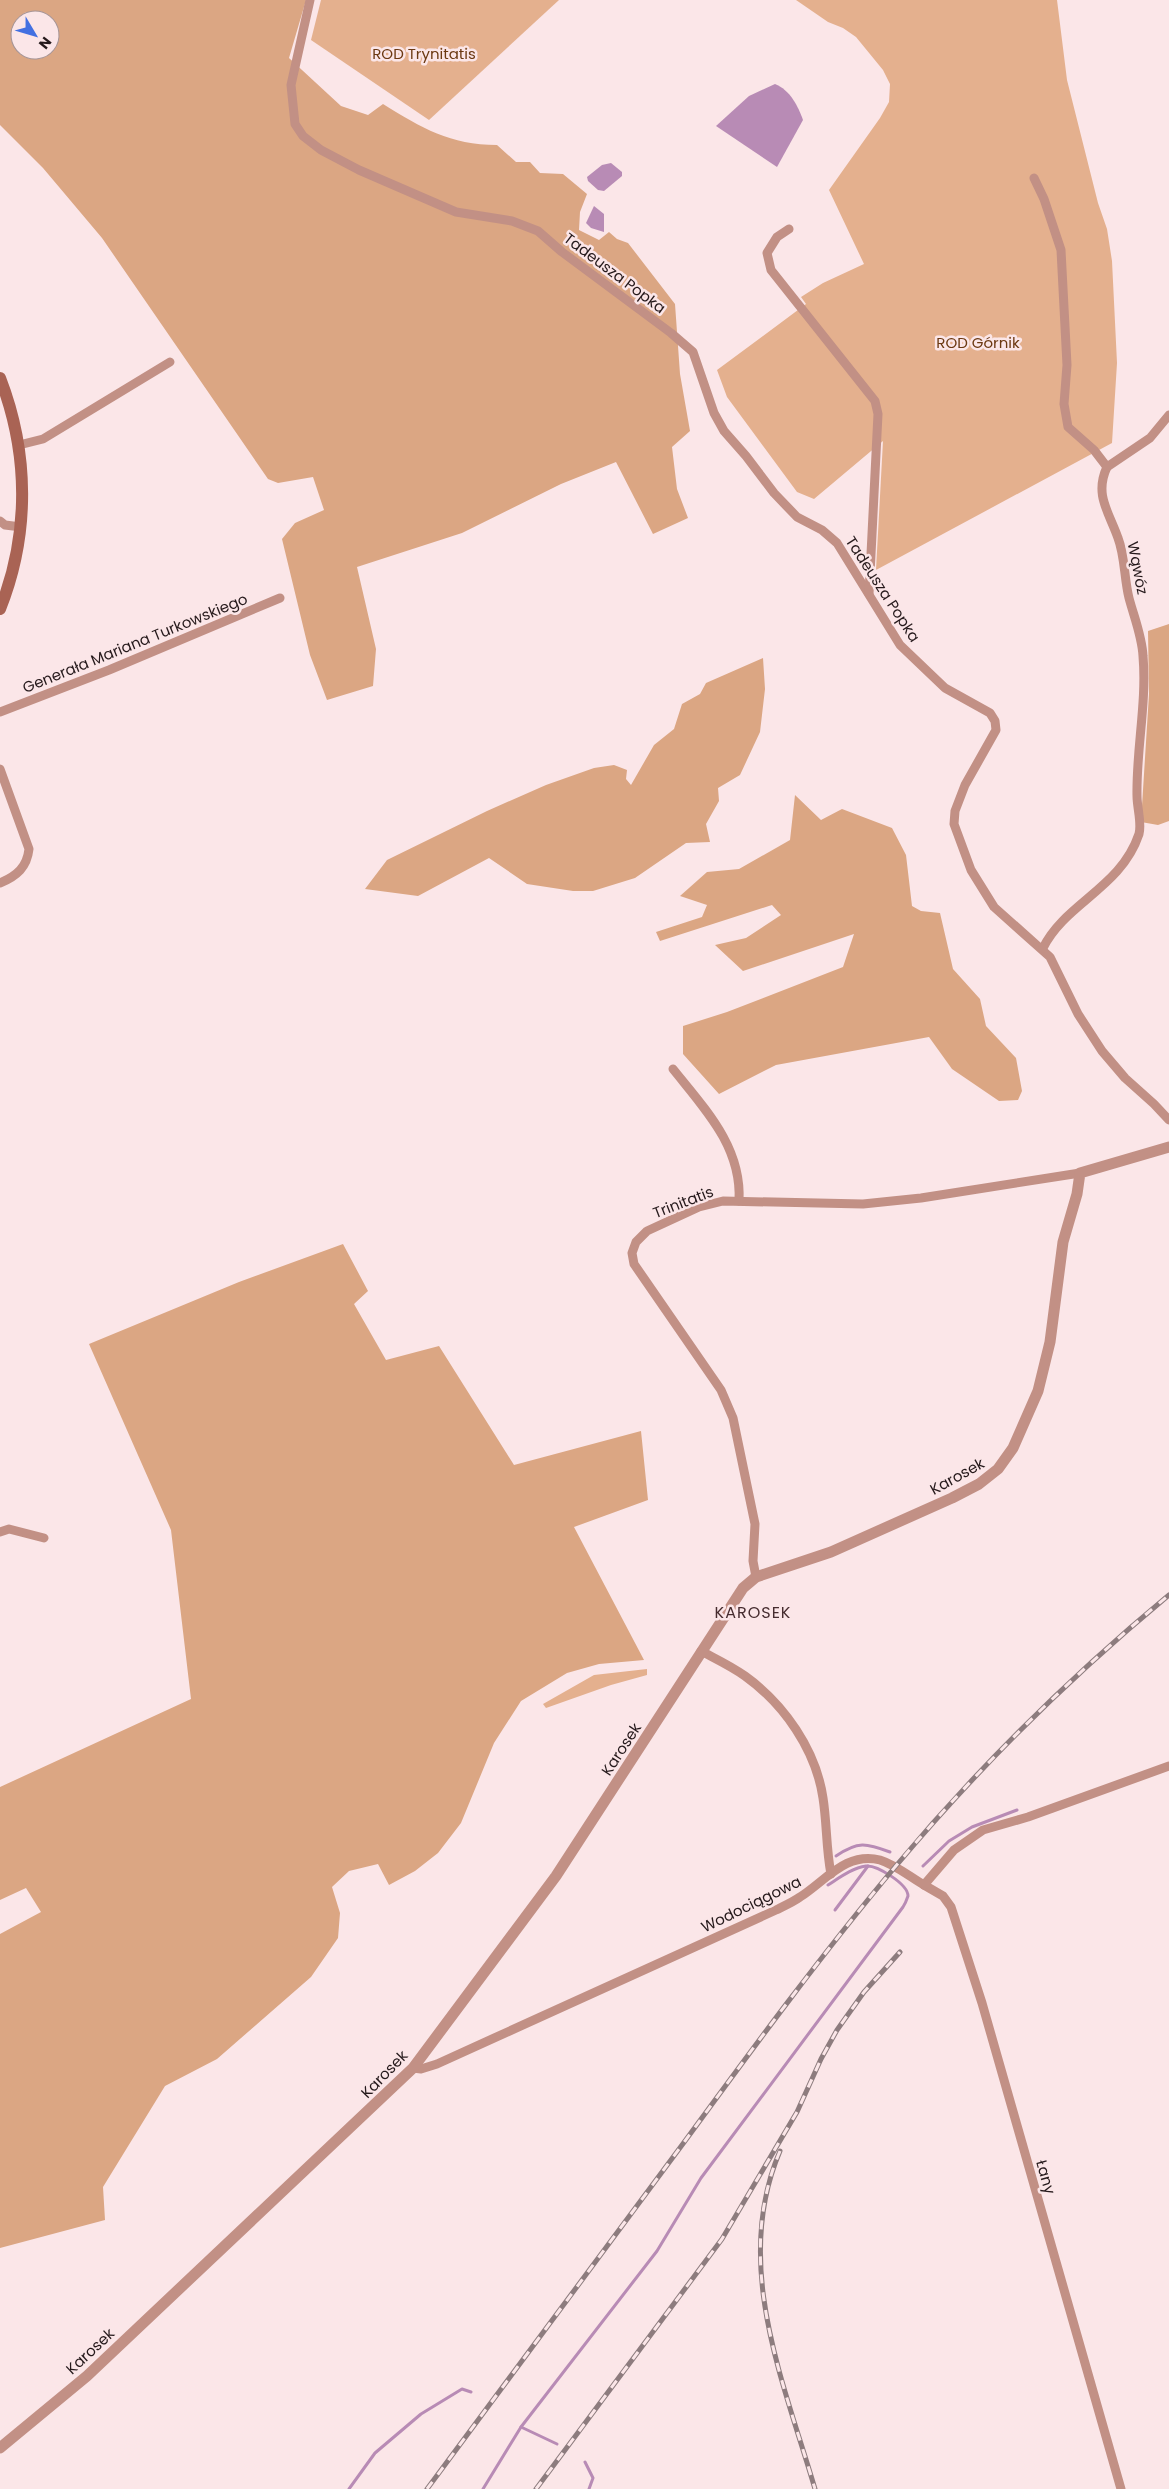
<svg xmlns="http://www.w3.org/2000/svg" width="1169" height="2489" font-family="Poppins,sans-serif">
<rect width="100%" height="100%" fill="#fbe6e8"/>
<g fill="#e4b08e">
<path d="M321,0H559L429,120L311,40Z"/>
<path d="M796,0H1057L1067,80L1098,203L1107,229L1112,261L1117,363L1112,443L876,570L883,441L814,499L797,492L727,397L717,370L806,304L801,297L823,283L864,264L829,190L880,118L889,102L890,84L883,70L856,37L843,28L828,22Z"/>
<path d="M647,1669V1675L611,1685L546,1708L543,1704L594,1675Z"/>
</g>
<g fill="#dba683" fill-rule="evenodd">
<path d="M0,0H306L289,58L341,106L368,115L383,104C422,128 450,145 497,145L516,162H530L540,173L563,174L587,194L580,212L579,230L599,240L609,232L617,239L628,243L675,304L680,374L690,431L672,447L677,489L688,518L653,534L616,462L561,484L462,533L357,567L376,649L373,686L327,700L310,655L282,539L295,523L324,510L313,477L278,483L268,479L102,238L43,168L0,125ZM20,20H50V50H20Z"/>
<path d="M1169,624V821L1158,825L1141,822L1149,694L1148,631Z"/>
<path d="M763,658L765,689L760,732L740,775L718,788L719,801L706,824L710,842L686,843L635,878L593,891H573L527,884L489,858L418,896L365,889L387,860L487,811L546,785L594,768L614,765L627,770L626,779L631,785L654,745L674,729L682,704L700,694L706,683Z"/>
<path d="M795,795L821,820L842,809L892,828L906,855L912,906L921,911L940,913L953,969L980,999L986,1026L1016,1058L1022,1091L1018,1100L999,1101L952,1069L929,1037L776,1065L719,1094L683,1054V1026L727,1012L843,967L854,934L743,971L715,945L746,938L781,915L772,905L660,941L656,932L702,917L707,905L680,896L707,872L739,869L790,840Z"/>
<path d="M343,1244L368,1291L354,1304L386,1360L439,1346L514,1465L641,1431L648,1500L574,1527L644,1660L599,1664L567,1673L521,1701L494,1743L461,1823L438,1853L415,1871L389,1885L378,1864L349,1871L332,1887L340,1913L338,1938L311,1977L217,2059L165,2086L103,2187L105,2220L0,2248V1934L41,1912L26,1888L0,1900V1787L191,1699L171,1530L89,1344L239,1282Z"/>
</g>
<g fill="#b88bb5">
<path d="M775,84C790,90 798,106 803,120L777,167L716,126L749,96Z"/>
<path d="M611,163L622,172V176L604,191L598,190L588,181L587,177L602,165Z"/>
<path d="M594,206L604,214V232L591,228L586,223Z"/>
</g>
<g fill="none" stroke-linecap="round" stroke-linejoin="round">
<g stroke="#b88bb5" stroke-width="3">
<path d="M836,1856C858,1841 866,1843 890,1852"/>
<path d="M923,1866L949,1841L972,1827L1017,1810"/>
<path d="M835,1910L868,1866"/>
<path d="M521,2427L557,2444"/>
<path d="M585,2462L593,2478L589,2489"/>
<path d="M349,2489L375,2453L421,2414L462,2389L471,2392"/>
<path d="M483,2489L521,2427L657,2251L701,2178L903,1907C905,1904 907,1899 908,1896C908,1884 877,1865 866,1866C852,1868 839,1878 828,1885"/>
</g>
<g stroke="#c29085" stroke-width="9">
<path d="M310,0L291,85L295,124L303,136L321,150L359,170L456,212L512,221L538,231L562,252L671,333L693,352L714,413L724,431L746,456L774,493L797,517L822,530L837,543L900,645L945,688L990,713L995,721L996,730L965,785L955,811L954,824L971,870L994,907L1050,957L1078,1014L1102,1051L1125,1078L1154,1104L1169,1120"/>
<path d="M1034,178L1044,199L1061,250L1067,365L1064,404L1068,427L1094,450L1107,467C1094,495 1109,512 1118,538C1125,556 1124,578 1129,598C1134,617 1142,636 1143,656C1147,703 1136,750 1137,796C1137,808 1142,823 1139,834C1121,888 1065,903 1043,948"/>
<path d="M789,229L777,237L767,253L771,270L875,401L878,414L869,594"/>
<path d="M19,445L43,439L170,362"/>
<path d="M1107,467L1150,438L1169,415"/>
<path d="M0,521L5,525L21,527"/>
<path d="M0,712L109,670L280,598"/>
<path d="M0,769L29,849C27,867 17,876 0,883"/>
<path d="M673,1069C705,1109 742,1147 739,1201"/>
<path d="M0,1532L9,1529L44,1538"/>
<path d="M756,1577L753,1561L755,1524L733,1418L721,1390L634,1264L632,1253L636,1242L647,1231L699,1207L723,1201L863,1204L921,1198L1080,1173"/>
<path d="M701,1651C716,1659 731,1666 745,1676C784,1704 816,1750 823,1798C827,1823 826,1849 831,1874"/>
<path d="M924,1885L943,1896L951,1907L982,2003L1121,2489"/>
<path d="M413,2068L421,2069L437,2064L776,1910C784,1906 793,1902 800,1897C825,1881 847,1851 880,1860C896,1865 910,1877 924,1885L954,1850L983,1830L1028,1817L1169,1766"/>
</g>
<path stroke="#c29085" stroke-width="11" d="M0,2448L87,2376L413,2068L556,1876L743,1588L756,1577L831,1552L952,1498L979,1484L998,1469L1013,1448L1038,1391L1050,1342L1063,1242L1077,1194L1080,1173L1169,1147"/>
<path stroke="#a96354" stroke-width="12" d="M0,378C29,453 30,534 0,609"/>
<g stroke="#8d7c7e" stroke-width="5">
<g id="rail">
<path d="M780,2151C732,2263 783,2380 815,2489"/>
<path d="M427,2489C513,2373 599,2257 685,2141C753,2048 821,1955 895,1867C978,1768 1070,1677 1169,1595"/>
<path d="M536,2489L722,2239L797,2112L821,2059L837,2030L864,1992L900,1952"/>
</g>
</g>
<use href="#rail" stroke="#fbe6e8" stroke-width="3" stroke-dasharray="9" stroke-linecap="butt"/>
</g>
<g text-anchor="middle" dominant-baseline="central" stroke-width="5" stroke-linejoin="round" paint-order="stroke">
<g font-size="15" fill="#6c3912" stroke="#fbe6e8">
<text x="424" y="53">ROD Trynitatis</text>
<text x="978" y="342">ROD Górnik</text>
</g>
<g font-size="15" fill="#25191b" stroke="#fbe6e8">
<text transform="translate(615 273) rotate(37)">Tadeusza Popka</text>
<text transform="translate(1138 568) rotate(79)">Wąwóz</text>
<text transform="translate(883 589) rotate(57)">Tadeusza Popka</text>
<text transform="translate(135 643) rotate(-22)">Generała Mariana Turkowskiego</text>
<text transform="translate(683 1202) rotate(-21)">Trinitatis</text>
<text transform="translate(957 1476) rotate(-29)">Karosek</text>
<text transform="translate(621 1749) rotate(-57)">Karosek</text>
<text transform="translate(751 1904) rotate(-26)">Wodociągowa</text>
<text transform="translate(384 2074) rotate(-46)">Karosek</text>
<text transform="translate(1046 2177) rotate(74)">Łany</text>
<text transform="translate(90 2351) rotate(-43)">Karosek</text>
</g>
<g font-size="16" letter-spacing="1" fill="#462c2f" stroke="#fbe6e8">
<text x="753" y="1612">KAROSEK</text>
</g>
</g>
<g transform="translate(35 35) rotate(128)"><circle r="24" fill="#fbe6e8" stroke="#a59496"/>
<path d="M0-4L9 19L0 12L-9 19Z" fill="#4370e1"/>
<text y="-8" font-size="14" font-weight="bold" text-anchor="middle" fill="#25191b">N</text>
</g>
</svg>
